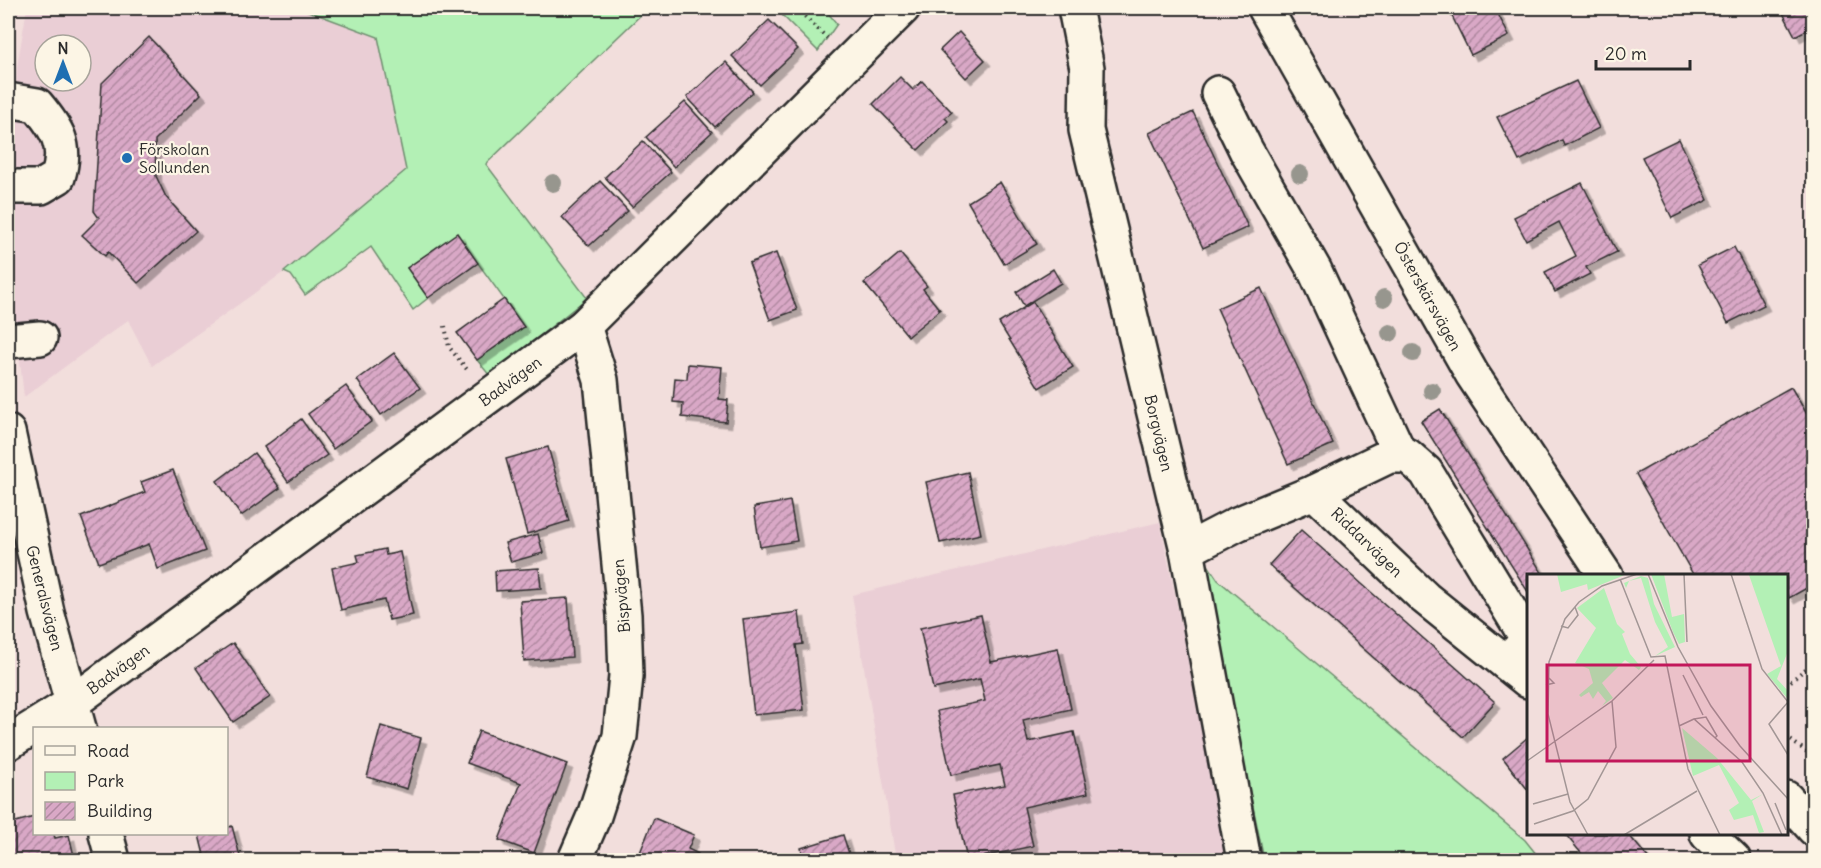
<svg xmlns="http://www.w3.org/2000/svg" width="1821" height="868" font-family="Delius,sans-serif">
<defs>
<pattern id="building-hatch" width="6" height="6" patternUnits="userSpaceOnUse" patternTransform="scale(1.5)"><rect width="6" height="6" fill="#d9a8c6"/><path d="M-1 1l2-2M0 6l6-6M5 7l2-2" fill="none" stroke="#b089a1"/></pattern>
<filter id="shadow"><feDropShadow dx="5.5" dy="5.5" stdDeviation="0" flood-color="#0004"/></filter>
</defs>
<rect width="100%" height="100%" fill="#f2dedc"/>
<filter id="ink" filterUnits="userSpaceOnUse"><feTurbulence type="fractalNoise" baseFrequency=".0167" numOctaves="2"/><feDisplacementMap in="SourceGraphic" scale="12" xChannelSelector="R" yChannelSelector="G"/><feConvolveMatrix kernelMatrix="1 2 1 2 8 2 1 2 1" color-interpolation-filters="sRGB"/></filter>
<g filter="url(#ink)">
<g fill="#eaced5" fill-rule="evenodd">
<path d="M27,8H300L378,37L406,170L284,272L152,366L128,320L24,397L15,319L11,209L17,67ZM45,45H81V81H45Z"/>
<path d="M1160,522L1229,860H896L852,595Z"/>
</g>
<g fill="#b3f0b5" stroke="#6f8e70" stroke-width="1.5">
<path d="M300,8H648L486,164L587,298L490,376L477,360L524,327L457,234L407,268L428,298L413,310L371,247L305,295L291,275L284,272L406,170L378,37Z"/>
<path d="M775,8H824L837,24L818,51Z"/>
<path d="M1208,565L1218,580L1525,840L1541,860H1264C1245,763 1219,664 1208,565Z"/>
</g>
<g fill="url(#building-hatch)" stroke="#2b2b2b" stroke-width="1.5" filter="url(#shadow)">
<path d="M1448,8H1495L1509,36L1471,55Z"/>
<path d="M1793,8H1814V26L1795,36L1783,13Z"/>
<path d="M769,20L798,49L760,85L732,56Z"/>
<path d="M959,32L985,60L966,78L940,50Z"/>
<path d="M149,37L201,94L155,140L156,176L166,197L196,231L138,283L108,252L105,256L82,235L99,218L94,211L102,83Z"/>
<path d="M726,62L753,92L715,127L687,97Z"/>
<path d="M900,77L913,90L922,81L952,112L945,118L948,121L918,150L873,104Z"/>
<path d="M1576,81L1599,128L1564,146L1562,140L1519,161L1497,117Z"/>
<path d="M685,102L712,132L674,167L646,137Z"/>
<path d="M1193,112L1248,227L1203,248L1149,133Z"/>
<path d="M1679,139L1708,200L1672,218L1642,157Z"/>
<path d="M643,141L671,172L632,207L605,177Z"/>
<path d="M600,181L628,211L589,246L562,217Z"/>
<path d="M1000,182L1037,244L1004,264L968,202Z"/>
<path d="M1582,183L1617,252L1586,267L1590,274L1555,292L1545,272L1576,256L1559,222L1526,240L1514,217Z"/>
<path d="M457,233L478,263L428,298L407,268Z"/>
<path d="M1734,247L1764,305L1728,323L1698,265Z"/>
<path d="M776,253L797,310L770,320L749,263Z"/>
<path d="M900,253L927,286L923,289L940,310L908,336L864,283Z"/>
<path d="M1053,269L1061,283L1024,306L1016,292Z"/>
<path d="M1261,288L1333,444L1288,464L1217,308Z"/>
<path d="M504,299L524,327L477,360L457,333Z"/>
<path d="M1033,302L1073,367L1039,388L999,323Z"/>
<path d="M394,353L420,388L381,415L357,380Z"/>
<path d="M688,364L722,367L719,399L728,400L726,422L682,417L683,403L673,402L675,378L687,379Z"/>
<path d="M346,386L372,421L333,449L308,414Z"/>
<path d="M1791,387L1814,426V584L1789,598L1786,593V576H1694L1636,474Z"/>
<path d="M1440,409L1544,576H1528V592L1421,421Z"/>
<path d="M301,419L327,455L288,482L264,447Z"/>
<path d="M548,447L569,521L527,534L506,459Z"/>
<path d="M254,453L280,488L241,516L217,481Z"/>
<path d="M173,470L205,551L158,569L149,544L99,563L81,517L145,492L141,482Z"/>
<path d="M968,472L981,534L940,543L926,482Z"/>
<path d="M790,501L797,541L760,547L754,507Z"/>
<path d="M1301,530L1495,702L1463,737L1269,565Z"/>
<path d="M538,534L543,553L511,562L505,543Z"/>
<path d="M385,549L386,555L400,552L413,615L389,620L384,600L341,610L332,568L359,562L357,555Z"/>
<path d="M539,568L541,588L496,591L495,571Z"/>
<path d="M568,598L572,657L524,661L520,601Z"/>
<path d="M799,612L803,644L796,645L804,710L754,715L743,619Z"/>
<path d="M981,615L991,662L1058,648L1071,709L1023,720L1028,742L1074,732L1088,793L1024,807L1033,846L967,860L953,795L1005,785L1000,765L951,775L937,711L985,701L980,679L933,689L920,628Z"/>
<path d="M233,643L270,697L233,722L196,668Z"/>
<path d="M381,726L421,738L407,789L367,777Z"/>
<path d="M479,731L567,764L534,853L499,840L521,783L467,763Z"/>
<path d="M1528,737V790L1503,758Z"/>
<path d="M34,817V834H54L55,838L69,835L74,856L59,860H8V824Z"/>
<path d="M654,818L694,835L688,849L698,854L696,860H637Z"/>
<path d="M232,826L241,860H198L205,859L199,835L226,834V828Z"/>
<path d="M1565,834H1628L1650,860H1587Z"/>
<path d="M843,835L851,860H804L801,848Z"/>
</g>
<g fill="none" stroke-linecap="round" stroke-linejoin="round">
<g stroke="#2b2b2b" stroke-width="38">
<g id="minor">
<path d="M1075,8L1087,68L1086,130L1187,550L1244,860"/>
<path d="M1265,8L1472,374L1606,576"/>
<path d="M1218,93L1246,150L1315,271L1400,454"/>
<path d="M8,100L37,105C57,129 68,145 58,177L41,187H8"/>
<path d="M8,341L40,338"/>
<path d="M8,432L47,612L79,728"/>
<path d="M1314,492L1389,456H1408L1426,472L1528,640L1506,663"/>
<path d="M1187,550L1237,524L1314,492L1425,598L1528,681"/>
<path d="M8,743L72,703L584,326L903,8"/>
<path d="M1786,798L1814,829"/>
<path d="M106,834L113,860"/>
<path d="M1707,834L1734,860"/>
<path d="M575,860L594,816L620,736L626,676L624,615L601,380L584,326"/>
</g>
</g>
<g stroke="#2b2b2b" stroke-width="4" stroke-dasharray="1.5 4.5" stroke-linecap="butt">
<path d="M796,8L827,38"/>
<path d="M445,326L449,347L469,372"/>
<path d="M1786,685L1814,662"/>
<path d="M1786,737L1814,757"/>
</g>
<use href="#minor" stroke="#fcf5e5" stroke-width="33"/>
</g>
<g fill="#97968e">
<circle cx="1300" cy="174" r="9"/>
<circle cx="553" cy="183" r="9"/>
<circle cx="1384" cy="298" r="9"/>
<circle cx="1390" cy="333" r="9"/>
<circle cx="1413" cy="353" r="9"/>
<circle cx="1432" cy="391" r="9"/>
</g>
</g>
<circle fill="#1f6fb2" stroke="#fcf5e5" stroke-width="2" cx="127" cy="158" r="6"/>
<g text-anchor="middle" dominant-baseline="central" stroke-width="4.5" stroke-linejoin="round" paint-order="stroke">
<g font-size="16" fill="#2b2b2b" stroke="#fcf5e5" text-anchor="start">
<text x="139" y="149">Förskolan<tspan x="139" dy="18">Sollunden</tspan></text>
</g>
<g font-size="16" fill="#2b2b2b" stroke="#fcf5e5">
<text transform="translate(1428 296) rotate(61)">Österskärsvägen</text>
<text transform="translate(510 381) rotate(-36)">Badvägen</text>
<text transform="translate(1159 433) rotate(77)">Borgvägen</text>
<text transform="translate(1367 542) rotate(44)">Riddarvägen</text>
<text transform="translate(621 596) rotate(-95)">Bispvägen</text>
<text transform="translate(45 598) rotate(76)">Generalsvägen</text>
<text transform="translate(118 669) rotate(-36)">Badvägen</text>
</g>
</g>
<g transform="translate(1527 574)">
<rect width="261" height="261" fill="#f2dedc"/>
<path d="M30,0H100L61,16L60,10L34,18ZM124,0H137L145,43L157,40L158,68L152,70L146,58ZM261,0V77L250,105L261,117L260,124L240,100L254,92L222,1ZM114,2L121,4L127,30L148,73L128,82L141,73L128,48L114,4L102,7L99,14L97,9ZM77,14L90,50L98,58L95,60L103,80L114,93L112,96L98,86L75,109L86,124L75,132L79,127L71,117L66,125L62,118L54,123L52,121L66,109L62,95L48,89L69,54L50,34ZM155,154L190,184L224,226L236,220L225,227L237,258L232,259L226,241L207,246L202,236L212,229L192,191L166,202Z" fill="#b3f0b5"/>
<path fill="none" stroke="#a29695" stroke-width="1.5" d="M121,0L151,73L184,132L213,172L261,225M157,0L160,68M204,0L235,95L261,128M93,5L124,83L138,82L161,195L193,261M34,52L41,54L51,41L48,33M156,101L176,141M19,111L27,109L20,102M261,128L242,150L261,181M167,145L179,143L190,162L188,164M152,152L167,145L215,188L236,219L255,261M0,187L85,127L127,86M248,229L259,256M6,230L41,220M7,250L46,237L61,225L89,173L85,127M61,261L43,228L21,140L22,88L38,45L52,28L75,12L110,0M97,261L170,217"/>
<path fill="#c2185b" fill-opacity="0.15" stroke="#c2185b" stroke-width="3" d="M20,91H223V187H20Z"/>
<rect width="261" height="261" fill="none" stroke="#2b2b2b" stroke-width="3"/>
</g>
<rect width="1821" height="868" fill="none" stroke="#fcf5e5" stroke-width="30"/>
<rect x="15" y="15" width="1791" height="838" fill="none" stroke="#2b2b2b" stroke-width="2" filter="url(#ink)"/>
<rect x="33" y="727" width="195" height="108" fill="#fcf5e5" stroke="#a8a49b" stroke-width="1.5"/>
<rect x="45" y="746" width="30" height="9" fill="#fcf5e5" stroke="#a8a49b" stroke-width="1.5"/>
<text x="87" y="757" font-size="18" fill="#2b2b2b">Road</text>
<rect x="45" y="772" width="30" height="18" fill="#b3f0b5" stroke="#a8a49b" stroke-width="1.5"/>
<text x="87" y="787" font-size="18" fill="#2b2b2b">Park</text>
<rect x="45" y="802" width="30" height="18" fill="url(#building-hatch)" stroke="#a8a49b" stroke-width="1.5"/>
<text x="87" y="817" font-size="18" fill="#2b2b2b">Building</text>
<g transform="translate(63 63)"><circle r="28" fill="#fcf5e5" stroke="#a8a49b" stroke-width="1.5"/>
<path d="M0-4.5L10 22L0 15L-10 22Z" fill="#1f6fb2"/>
<text y="-9" font-size="16" font-weight="bold" text-anchor="middle" fill="#2b2b2b">N</text>
</g>
<path d="M1596 60v9h94v-9" fill="none" stroke="#2b2b2b" stroke-width="3"/>
<text x="1605" y="60" font-size="18" fill="#2b2b2b" stroke="#fcf5e5" stroke-width="4.5" paint-order="stroke">20 m</text>
</svg>
